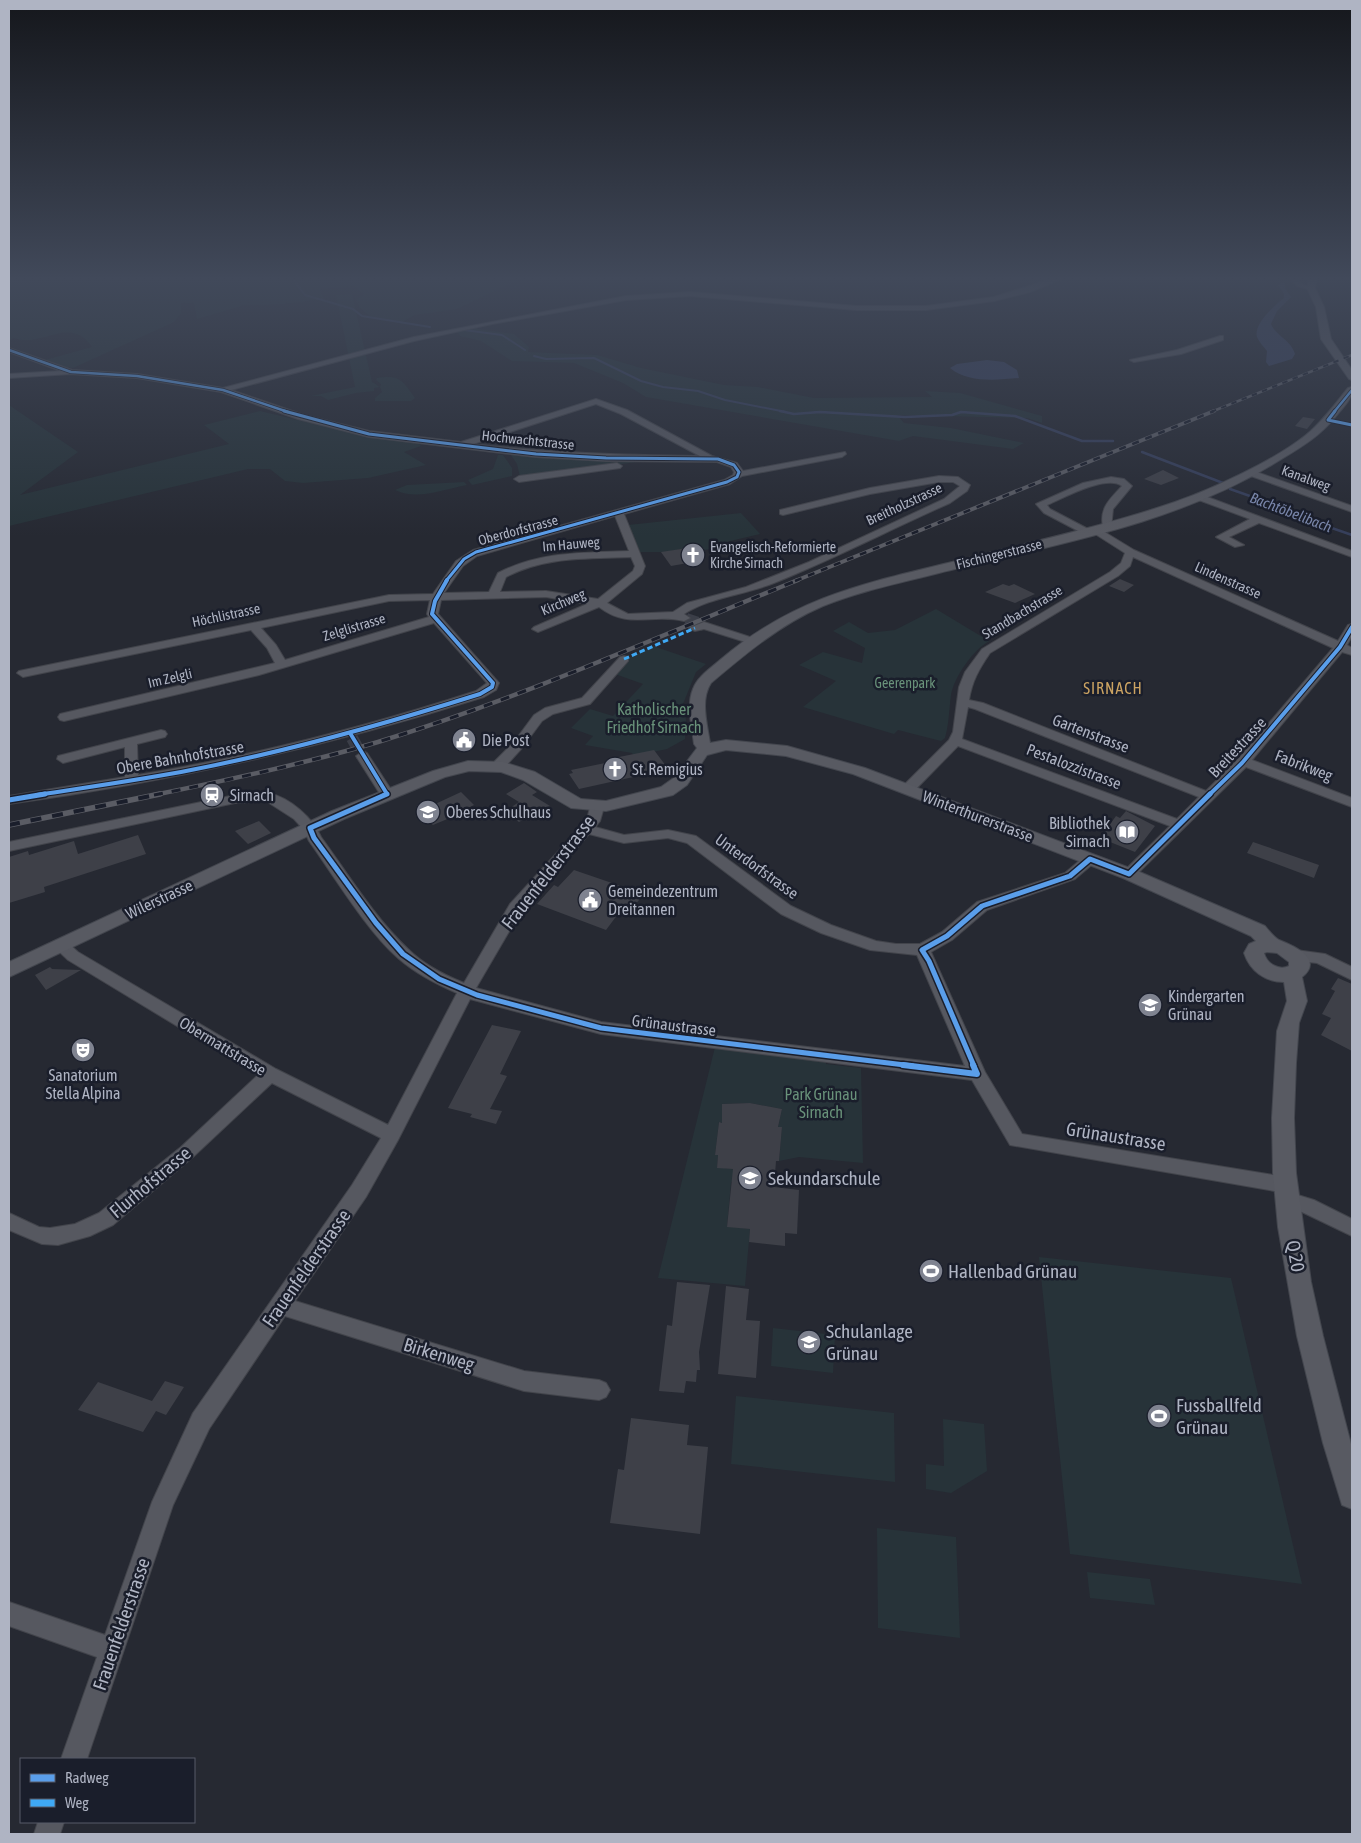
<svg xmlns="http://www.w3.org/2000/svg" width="1361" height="1843" font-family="'Asap Condensed',sans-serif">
<rect width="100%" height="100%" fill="#262932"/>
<g fill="#273339">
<path d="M9,278H522L457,309L415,315L402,322L371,317L359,307L356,300L364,294L354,286L320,289L324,299L283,304L245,305L197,319L194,303H181V313L174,322L73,368L58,366L45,360L92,347C70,314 41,349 14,338L9,341Z"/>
<path d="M352,294L372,382L380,387L381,384L376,380L377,378C400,374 403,381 415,398L411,401H375V398L382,392L380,387L374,388V391L356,393L328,400L321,396H311L355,387L336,295Z"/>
<path d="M471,328L514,334L529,347L528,352L597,355L641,368L724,385L758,387L814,398L932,397L925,391L960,393L1042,416V423L1027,418L897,415L904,423L951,428L1024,443L1013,449L913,436L899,441L646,397L623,383L574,363L512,361L481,341L460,336L458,332Z"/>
<path d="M9,405L78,452L20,495L229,444L204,425L260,411L353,433L416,441L421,446L404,452L426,465L368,478L303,483L285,481L270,469H248L9,526Z"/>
<path d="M509,452L645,461L520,477L517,464Z"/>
<path d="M498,455H503L512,468V476L472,485L468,480L493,469Z"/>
<path d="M464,482L467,485C444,489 417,501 395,490L407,485Z"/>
<path d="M741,513L760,534L722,543L725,546L723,547L698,551L694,547L665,552H640L628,525Z"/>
<path d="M936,609L989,641C973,650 954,677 951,695C949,710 949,724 945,738L941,741L898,730L894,734L803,707L836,681L799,665L823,652L862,663L865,648L833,631L849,622L868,633L895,630Z"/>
<path d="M653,646L706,664L696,672L683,704L686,720L685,739L667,749L634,756L632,753L585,745L593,736L571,728L590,709L613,716L643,684L615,674L625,660Z"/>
<path d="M716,1043L826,1057V1064L861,1068L863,1163L799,1157L779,1161L782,1127H778L782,1109L750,1103L722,1104V1123L719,1122L715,1155H718L717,1167L738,1170L731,1183L727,1226L750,1229L745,1286L658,1278Z"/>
<path d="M1039,1257L1231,1278L1302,1584L1070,1554Z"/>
<path d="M773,1328L835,1335L833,1373L771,1366Z"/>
<path d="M736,1396L894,1413L895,1482L731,1464Z"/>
<path d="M943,1419L984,1424L987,1471L951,1493L926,1489V1464L944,1466Z"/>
<path d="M877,1528L956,1537L960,1638L878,1628Z"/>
<path d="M1087,1572L1150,1579L1155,1605L1090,1598Z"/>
</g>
<g fill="#363f5b">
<path d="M1281,282L1285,283V288L1291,297L1277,311L1271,324C1276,336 1291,340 1295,354L1292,359L1269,366L1266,362L1267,351C1264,347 1259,342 1257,337C1253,324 1275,305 1284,298V294L1278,285Z"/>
<path d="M987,360L1004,362L1017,370L1019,378C996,380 968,383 950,368L957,364Z"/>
</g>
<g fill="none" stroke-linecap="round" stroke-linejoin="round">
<g stroke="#363f5b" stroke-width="2">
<path d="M292,278L305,295L353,309L362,316L430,327"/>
<path d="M464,330L502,335L525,350"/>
<path d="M534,356L546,359L594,358L641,381L663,387L698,391L725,400L786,412"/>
<path d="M815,412H826"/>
<path d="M960,412H966"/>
</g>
<g stroke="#363f5b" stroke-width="2.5">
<path d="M780,411L794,414L820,412L905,417L952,415L961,412L1015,416L1082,441H1113"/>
<path d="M1142,452L1223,483"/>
<path d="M1230,489L1267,502L1274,508L1352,535"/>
</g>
</g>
<g fill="#3e4048">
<path d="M1303,417L1315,419L1307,429L1295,426Z"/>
<path d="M1163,470L1179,478L1161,485L1144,479Z"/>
<path d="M694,547L705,560L671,566L661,552Z"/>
<path d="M1120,579L1134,585L1124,592L1109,586Z"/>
<path d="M1003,584L1009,586L1014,584L1035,594L1015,603L985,592Z"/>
<path d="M654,750L666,766L645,771L647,774L579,789L569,774L573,773L571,770L610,762L609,759Z"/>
<path d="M524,783L537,792L532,795L550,806L519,822L504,812L519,802L506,794Z"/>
<path d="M461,792L474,805L445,820L433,825L418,812Z"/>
<path d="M1126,811L1155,826L1135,852L1100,838L1116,816L1120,818Z"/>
<path d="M259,821L271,833L248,844L235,831Z"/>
<path d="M138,835L146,854L44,887L45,892L9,903V857L28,851L29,855L74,841L78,854Z"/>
<path d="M1253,842L1319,865L1314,878L1247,853Z"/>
<path d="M574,870L644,894L629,912L621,910L606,930L537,904L554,885L558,887Z"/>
<path d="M50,967L52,969L81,970L46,990L35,975Z"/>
<path d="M1338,978L1352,984V1051L1321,1035L1331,1018L1322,1014L1335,991L1331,989Z"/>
<path d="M492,1025L521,1031L500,1074L507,1076L490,1109L502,1111L496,1124L470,1117L472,1114L448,1108Z"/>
<path d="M750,1103L782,1109L778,1127H782L779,1161H776L774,1187L799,1190L797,1234L785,1233V1246L749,1242L750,1229L727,1227L733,1169L717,1168L718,1155H715L719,1122L722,1123V1104Z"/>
<path d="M677,1282L710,1285L699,1352L700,1370H697L696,1382L686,1381L684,1393L659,1391L667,1325L672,1326Z"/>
<path d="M726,1286L749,1289L746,1320L760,1321L756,1378L718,1374Z"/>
<path d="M165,1381L184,1387L166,1415L156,1411L143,1432L78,1410L98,1382L152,1401Z"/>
<path d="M631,1418L689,1425L687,1445L708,1447L700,1534L610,1523L618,1469L624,1470Z"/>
</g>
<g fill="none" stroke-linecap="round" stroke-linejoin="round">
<g stroke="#3b3e48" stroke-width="12" stroke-dasharray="12 5.5" stroke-linecap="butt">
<path d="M686,619L704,625"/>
<path d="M352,738L362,756"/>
</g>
<g stroke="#42444b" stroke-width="2">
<g id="minor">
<path d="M1054,278H1064L1030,292L994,301L926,310H856L690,296L626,300L492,324L414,341L231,390L304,415L369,431L461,442L596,399L627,410L712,456L737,463L743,471L845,452L846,454L842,457L742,476L730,484L624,514L645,566L642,574L607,603L628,614L673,612L687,603L746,587L809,562L944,499L960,486L953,482H939L870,494L783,515L780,514V510L870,488L939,476L958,477L970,485L967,491L950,503C891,529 834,559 774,583C745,595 710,597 684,614L690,618L684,621C652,613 629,630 599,607L538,632L532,629L534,627L587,604L546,597L441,600L438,614L499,683L496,690L484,697C329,746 170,782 9,804V796L125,777V747L63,763L57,759L58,756L161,730L165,731L167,734L165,737L137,744L138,775C253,756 365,727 476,691L487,683L434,623L259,675L64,721L60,720L58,717L60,714L275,663L267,648L251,630L23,677L17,673L19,671L389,595L433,594L456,561L473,550L724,480L733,475L734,472L731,467L717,462L606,461L536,457L369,437L298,419L221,392L137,378L70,374L9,378V374L61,371L9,352V348L72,370L137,374L223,388L414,337L626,296L690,292L856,306H926L994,297ZM596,404L621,414L700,456C624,455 549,453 473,444ZM615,516L629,551C584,553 540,551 498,573L489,592L444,593L463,566L477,556ZM631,557L635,566L633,571L598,599L546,591L500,592L506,577C546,556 588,559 631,557ZM430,600L427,614L429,617L285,660L276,645L261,628L389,601Z"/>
<path d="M1290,278H1297L1301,284L1314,288L1311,290L1297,286Z"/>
<path d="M1220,336H1223V340L1181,354L1134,362L1130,360L1177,350Z"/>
<path d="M617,463L622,466L620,468L519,482L514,479L519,476Z"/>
<path d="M1251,470L1352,506V512L1248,475L1246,473Z"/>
<path d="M1111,477L1124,479L1132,486L1113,509L1111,529L1103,527C1099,508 1110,499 1122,486C1107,474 1063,498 1047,505L1050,509L1090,530L1098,528L1134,550L1338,641L1348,625L1352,624V636L1347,645L1352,648V655L1342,652L1252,760L1352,798V807L1246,767L1134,877L1129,879L1122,874L1124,871L1170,826L958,746L913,792H903L901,789L903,786L949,740L953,732L959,687L965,672L982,649L1110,572L1121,563L1125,553L1092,532L1084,534L1044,513L1036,504L1083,483ZM1133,557L1333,648L1239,758L1206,791L983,703L969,700C972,681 979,669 990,653L1118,576L1130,566ZM968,707L975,709L1199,797L1177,819L962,739Z"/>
<path d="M1196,495H1202L1352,551V557L1259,523L1229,537L1244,545L1235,547L1216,537L1250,519L1196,499Z"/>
<path d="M704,622L756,639L758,641L752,644L704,629L695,631L689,628Z"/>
<path d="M624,656L628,657V661L590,704L553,714L542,721L522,748L503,769H493L492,766L493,763L514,742L534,715L545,708L582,698L620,657Z"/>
<path d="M362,752L367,753L394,794L392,797H382L380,794L356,756Z"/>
<path d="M269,793C290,798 313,818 321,837C348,874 374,917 408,949C423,964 444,975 464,983L510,904L587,820L590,807L597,803L604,807L600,821L595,827L624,835L668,830L696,836L791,906L831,925L876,941L896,944H920L942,932L977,902L1065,873L1085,856H1095L1097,859L1095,862L1075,879L987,910L952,940L931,952L985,1072L1022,1134L1286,1177L1293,1179L1295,1185L1293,1191L1288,1192L1314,1200L1352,1219V1236L1302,1212L1281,1206L1279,1200L1281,1194L1286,1193L1010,1145L972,1080L601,1034L470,999L398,1140L366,1197L295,1301L524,1371L599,1380L606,1383L610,1390L606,1397L599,1400L524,1391L285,1316L209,1429L173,1505L87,1759H61L97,1657L9,1626V1602L105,1635L152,1502L193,1413L352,1185L381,1138L272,1083L193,1157L113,1225L90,1236L58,1245L42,1244L9,1230V1213L39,1227L50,1228L75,1224L99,1213L181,1147L258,1075L68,960L52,945L55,941C65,938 71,946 78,952L276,1069L388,1125L457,993C436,984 415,973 398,958C367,931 334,876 309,841L304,830L294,819L266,801L235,803L9,851V842L235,795ZM589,834L624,843L668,838L687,843L781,914L821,933L870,950L917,955L965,1066L601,1022L476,988L521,911Z"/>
<path d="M1296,950L1325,954L1352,967V980L1317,963L1291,960L1288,956L1291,952Z"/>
<path d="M38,1822H64L60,1834H34Z"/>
</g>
</g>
<g stroke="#43464e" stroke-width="2">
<g id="major">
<path d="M1309,278H1317L1315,288L1324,307L1331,339L1352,370V380L1349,379L1321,339L1316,307L1307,288Z"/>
<path d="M1352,387C1353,399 1344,406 1337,415C1320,437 1298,449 1275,463C1174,525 1052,545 939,573C900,583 860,591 823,606C781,624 745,654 711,683C700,700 707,723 710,743L726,740L787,746L865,768L1135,870L1265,926C1269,931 1274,937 1279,940C1292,945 1325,959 1302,977L1307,1001L1299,1023L1296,1063L1294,1118L1296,1173L1311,1282L1323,1336L1352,1448V1509L1342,1505L1323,1443L1297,1336L1278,1227L1273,1173L1272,1118L1277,1031L1287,1001L1284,982C1265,982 1250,971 1244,953L1249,944L1256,941L1251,936L1123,878L853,774L786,756L726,750L707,755L687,785L673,795L606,811L571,808L523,780L501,772L469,771L445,777L344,819L9,977V962L332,811L433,771L468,761L503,762L535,772L581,799L606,801L661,787L675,777L697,748L694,744C692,727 686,706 693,689C697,677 711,668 720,660C793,598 862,584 952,562C1026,543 1102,527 1175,502C1213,489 1275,460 1306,435C1322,422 1335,404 1348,388ZM1267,952L1277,953L1289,962V966C1279,971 1267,964 1264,953Z"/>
</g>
</g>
<use href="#minor" fill="#565860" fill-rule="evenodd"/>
<use href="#major" fill="#585a62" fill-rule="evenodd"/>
<g stroke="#5a5c64" stroke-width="2.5">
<path id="rail-far3" d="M1211,412L1352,355"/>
</g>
<g stroke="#5a5c64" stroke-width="4">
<path id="rail-far2" d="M795,581L1214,411"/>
</g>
<g stroke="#5a5c64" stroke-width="4.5">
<path id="rail-far1" d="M154,795C229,780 304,764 378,742C521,698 660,636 798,580"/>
</g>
<g stroke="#5a5c64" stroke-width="5.5">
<path id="rail" d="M9,825L160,794"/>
</g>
<use href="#rail-far3" stroke="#1a1e2b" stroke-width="2" stroke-dasharray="5.5" stroke-linecap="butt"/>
<use href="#rail-far2" stroke="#1a1e2b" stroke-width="2.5" stroke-dasharray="7" stroke-linecap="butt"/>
<use href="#rail-far1" stroke="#1a1e2b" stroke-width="3" stroke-dasharray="9" stroke-linecap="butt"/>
<use href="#rail" stroke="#1a1e2b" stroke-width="4" stroke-dasharray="11" stroke-linecap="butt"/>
<path stroke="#3fa9f5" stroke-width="3" stroke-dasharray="5.5 3" stroke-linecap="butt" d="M624,659L695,628"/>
<g stroke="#1a1e2b" stroke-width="4">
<g id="cycleway-far4">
<path d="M9,350L71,372L137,376L223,390L288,412"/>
<path d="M1334,412L1352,390"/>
</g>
</g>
<g stroke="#1a1e2b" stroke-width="5">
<g id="cycleway-far3">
<path d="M284,411L369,434L536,454L606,458L718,459L734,465L739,472L737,477L727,482L476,552L464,559L446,581"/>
<path d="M1335,411L1328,420L1352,425"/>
</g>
</g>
<g stroke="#1a1e2b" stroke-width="6">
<g id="cycleway-far2">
<path d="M350,733L387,794L384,795"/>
<path d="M37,795C88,787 140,780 191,770C289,751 385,724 480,694L492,687L493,683L432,614L435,601L447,580"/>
<path d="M1209,795L1242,763L1340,647L1352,627"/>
</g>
</g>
<g stroke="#1a1e2b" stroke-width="8">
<g id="cycleway-far1">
<path d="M387,794L310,828L314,838L376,923L403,954L439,979L477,995L601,1028L913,1066"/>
<path d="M9,800L45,794"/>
<path d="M974,1066L929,961L922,950L947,936L982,906L1070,876L1090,859L1129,874L1210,794"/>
</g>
</g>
<g stroke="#1a1e2b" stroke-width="9">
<path id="cycleway" d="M903,1065L977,1074L973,1065"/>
</g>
<use href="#cycleway-far4" stroke="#5a9eea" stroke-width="2.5"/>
<use href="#cycleway-far3" stroke="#5a9eea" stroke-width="3"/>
<use href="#cycleway-far2" stroke="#5a9eea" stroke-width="4"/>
<use href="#cycleway-far1" stroke="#5a9eea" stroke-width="5"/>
<use href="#cycleway" stroke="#5a9eea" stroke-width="6"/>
</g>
<linearGradient id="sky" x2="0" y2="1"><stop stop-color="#15171c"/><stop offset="0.52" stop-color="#41495a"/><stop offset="1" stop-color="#41495a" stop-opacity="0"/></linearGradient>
<rect width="1361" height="536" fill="url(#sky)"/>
<defs>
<g id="church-disc" transform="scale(1.25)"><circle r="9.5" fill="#7f8390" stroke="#1a1e2b"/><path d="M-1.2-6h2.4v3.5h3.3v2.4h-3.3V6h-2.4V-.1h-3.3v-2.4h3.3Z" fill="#fff"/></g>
<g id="civic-disc" transform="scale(1.25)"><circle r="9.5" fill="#7f8390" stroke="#1a1e2b"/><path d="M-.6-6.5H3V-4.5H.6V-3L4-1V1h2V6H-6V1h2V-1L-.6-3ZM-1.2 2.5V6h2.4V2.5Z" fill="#fff"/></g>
<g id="station-disc" transform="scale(1.25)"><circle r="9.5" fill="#7f8390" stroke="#1a1e2b"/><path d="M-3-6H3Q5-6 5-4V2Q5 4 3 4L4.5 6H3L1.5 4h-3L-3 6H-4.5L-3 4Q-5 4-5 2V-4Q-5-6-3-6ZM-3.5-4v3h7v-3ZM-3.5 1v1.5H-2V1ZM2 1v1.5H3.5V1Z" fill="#fff"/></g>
<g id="school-disc" transform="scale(1.25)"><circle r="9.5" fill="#7f8390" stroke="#1a1e2b"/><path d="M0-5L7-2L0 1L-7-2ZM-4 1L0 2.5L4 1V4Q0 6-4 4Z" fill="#fff"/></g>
<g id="library-disc" transform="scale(1.25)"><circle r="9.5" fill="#7f8390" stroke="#1a1e2b"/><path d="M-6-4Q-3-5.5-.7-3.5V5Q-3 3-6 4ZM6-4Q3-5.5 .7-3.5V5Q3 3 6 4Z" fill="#fff"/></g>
<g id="theatre-disc" transform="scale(1.25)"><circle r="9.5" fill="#7f8390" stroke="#1a1e2b"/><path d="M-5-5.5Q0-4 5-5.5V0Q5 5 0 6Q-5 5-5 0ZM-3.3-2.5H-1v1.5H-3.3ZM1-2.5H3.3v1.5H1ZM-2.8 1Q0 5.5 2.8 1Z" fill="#fff"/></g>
<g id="stadium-disc" transform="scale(1.25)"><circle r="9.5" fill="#7f8390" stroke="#1a1e2b"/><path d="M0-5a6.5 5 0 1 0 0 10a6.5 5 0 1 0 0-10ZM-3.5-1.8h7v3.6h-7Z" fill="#fff"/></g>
</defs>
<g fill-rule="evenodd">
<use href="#church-disc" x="693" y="555"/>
<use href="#civic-disc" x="464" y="740"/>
<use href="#church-disc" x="615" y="769"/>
<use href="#station-disc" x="212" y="795"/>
<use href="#school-disc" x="428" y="812"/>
<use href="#library-disc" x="1127" y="832"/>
<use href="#civic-disc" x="590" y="900"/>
<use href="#school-disc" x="1150" y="1005"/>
<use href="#theatre-disc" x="83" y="1050"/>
<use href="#school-disc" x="750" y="1178"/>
<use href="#stadium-disc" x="931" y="1271"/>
<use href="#school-disc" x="809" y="1342"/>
<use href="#stadium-disc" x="1159" y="1416"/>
</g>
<g text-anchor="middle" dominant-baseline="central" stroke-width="5" stroke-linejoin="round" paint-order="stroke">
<g font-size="14" fill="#afb4c3" stroke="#1a1e2b">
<text transform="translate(528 440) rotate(6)">Hochwachtstrasse</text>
<text transform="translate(1306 478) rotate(20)">Kanalweg</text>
<text transform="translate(904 504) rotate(-25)">Breitholzstrasse</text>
<text transform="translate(518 530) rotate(-15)">Oberdorfstrasse</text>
<text transform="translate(571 544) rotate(-5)">Im Hauweg</text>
<text transform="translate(999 554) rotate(-14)">Fischingerstrasse</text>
<text transform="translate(1228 580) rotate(24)">Lindenstrasse</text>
<text transform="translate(563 602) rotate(-23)">Kirchweg</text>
<text transform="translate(1022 612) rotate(-31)">Standbachstrasse</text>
<text transform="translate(226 615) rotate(-12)">Höchlistrasse</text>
<text transform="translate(354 627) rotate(-17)">Zelglistrasse</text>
<text transform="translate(170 678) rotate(-13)">Im Zelgli</text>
</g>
<g font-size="14" fill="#afb4c3" stroke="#1a1e2b" text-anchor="start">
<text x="710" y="547">Evangelisch-Reformierte<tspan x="710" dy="16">Kirche Sirnach</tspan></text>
</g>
<g font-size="14" fill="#69927a" stroke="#1a1e2b">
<text x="905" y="683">Geerenpark</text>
</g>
<g font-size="15" font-style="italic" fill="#7986aa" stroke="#1a1e2b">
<text transform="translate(1291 512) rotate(21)">Bachtöbelibach</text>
</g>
<g font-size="16" letter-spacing="1" fill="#cba362" stroke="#1a1e2b">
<text x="1113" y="688">SIRNACH</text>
</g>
<g font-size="16" fill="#69927a" stroke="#1a1e2b">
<text x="654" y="709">Katholischer<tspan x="654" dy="18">Friedhof Sirnach</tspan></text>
<text x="821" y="1094">Park Grünau<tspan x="821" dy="18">Sirnach</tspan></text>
</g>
<g font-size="16" fill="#afb4c3" stroke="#1a1e2b">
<text transform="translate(1091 733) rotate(21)">Gartenstrasse</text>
<text transform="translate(1237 747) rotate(-47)">Breitestrasse</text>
<text transform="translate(180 757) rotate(-10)">Obere Bahnhofstrasse</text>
<text transform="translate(1304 765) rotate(21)">Fabrikweg</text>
<text transform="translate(1074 766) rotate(21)">Pestalozzistrasse</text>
<text transform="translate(978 816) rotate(21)">Winterthurerstrasse</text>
<text transform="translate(757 866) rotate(36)">Unterdorfstrasse</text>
<text transform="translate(159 899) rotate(-25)">Wilerstrasse</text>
<text transform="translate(674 1025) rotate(7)">Grünaustrasse</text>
<text transform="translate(223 1046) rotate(31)">Obermattstrasse</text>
</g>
<g font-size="16" fill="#afb4c3" stroke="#1a1e2b" text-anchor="start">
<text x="482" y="740">Die Post</text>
<text x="632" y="769">St. Remigius</text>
<text x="230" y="795">Sirnach</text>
<text x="446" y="812">Oberes Schulhaus</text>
<text x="1110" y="823" text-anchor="end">Bibliothek<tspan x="1110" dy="18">Sirnach</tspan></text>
<text x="608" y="891">Gemeindezentrum<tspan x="608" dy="18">Dreitannen</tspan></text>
<text x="1168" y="996">Kindergarten<tspan x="1168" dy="18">Grünau</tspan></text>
<text x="83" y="1075" text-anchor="middle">Sanatorium<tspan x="83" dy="18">Stella Alpina</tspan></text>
</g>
<g font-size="19" fill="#afb4c3" stroke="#1a1e2b">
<text transform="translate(548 872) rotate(-52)">Frauenfelderstrasse</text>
<text transform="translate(1116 1136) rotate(9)">Grünaustrasse</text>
<text transform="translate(150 1182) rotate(-40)">Flurhofstrasse</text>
<text transform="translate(1296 1256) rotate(80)">Q 20</text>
<text transform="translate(306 1268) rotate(-55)">Frauenfelderstrasse</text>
<text transform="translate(439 1354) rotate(17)">Birkenweg</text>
<text transform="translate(121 1624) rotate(-71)">Frauenfelderstrasse</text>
</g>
<g font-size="19" fill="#afb4c3" stroke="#1a1e2b" text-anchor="start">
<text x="768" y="1178">Sekundarschule</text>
<text x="948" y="1271">Hallenbad Grünau</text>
<text x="826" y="1331">Schulanlage<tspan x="826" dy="22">Grünau</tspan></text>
<text x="1176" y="1405">Fussballfeld<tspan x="1176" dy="22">Grünau</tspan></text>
</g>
</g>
<rect width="1361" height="1843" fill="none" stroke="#afb4c3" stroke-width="20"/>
<rect x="20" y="1758" width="175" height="65" fill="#1a1e2b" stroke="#565a68"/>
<rect x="30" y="1774" width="25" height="8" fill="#5a9eea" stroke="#565a68"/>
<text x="65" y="1783" font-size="15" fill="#afb4c3">Radweg</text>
<rect x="30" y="1799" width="25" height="8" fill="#3fa9f5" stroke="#565a68"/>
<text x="65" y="1808" font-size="15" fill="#afb4c3">Weg</text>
</svg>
